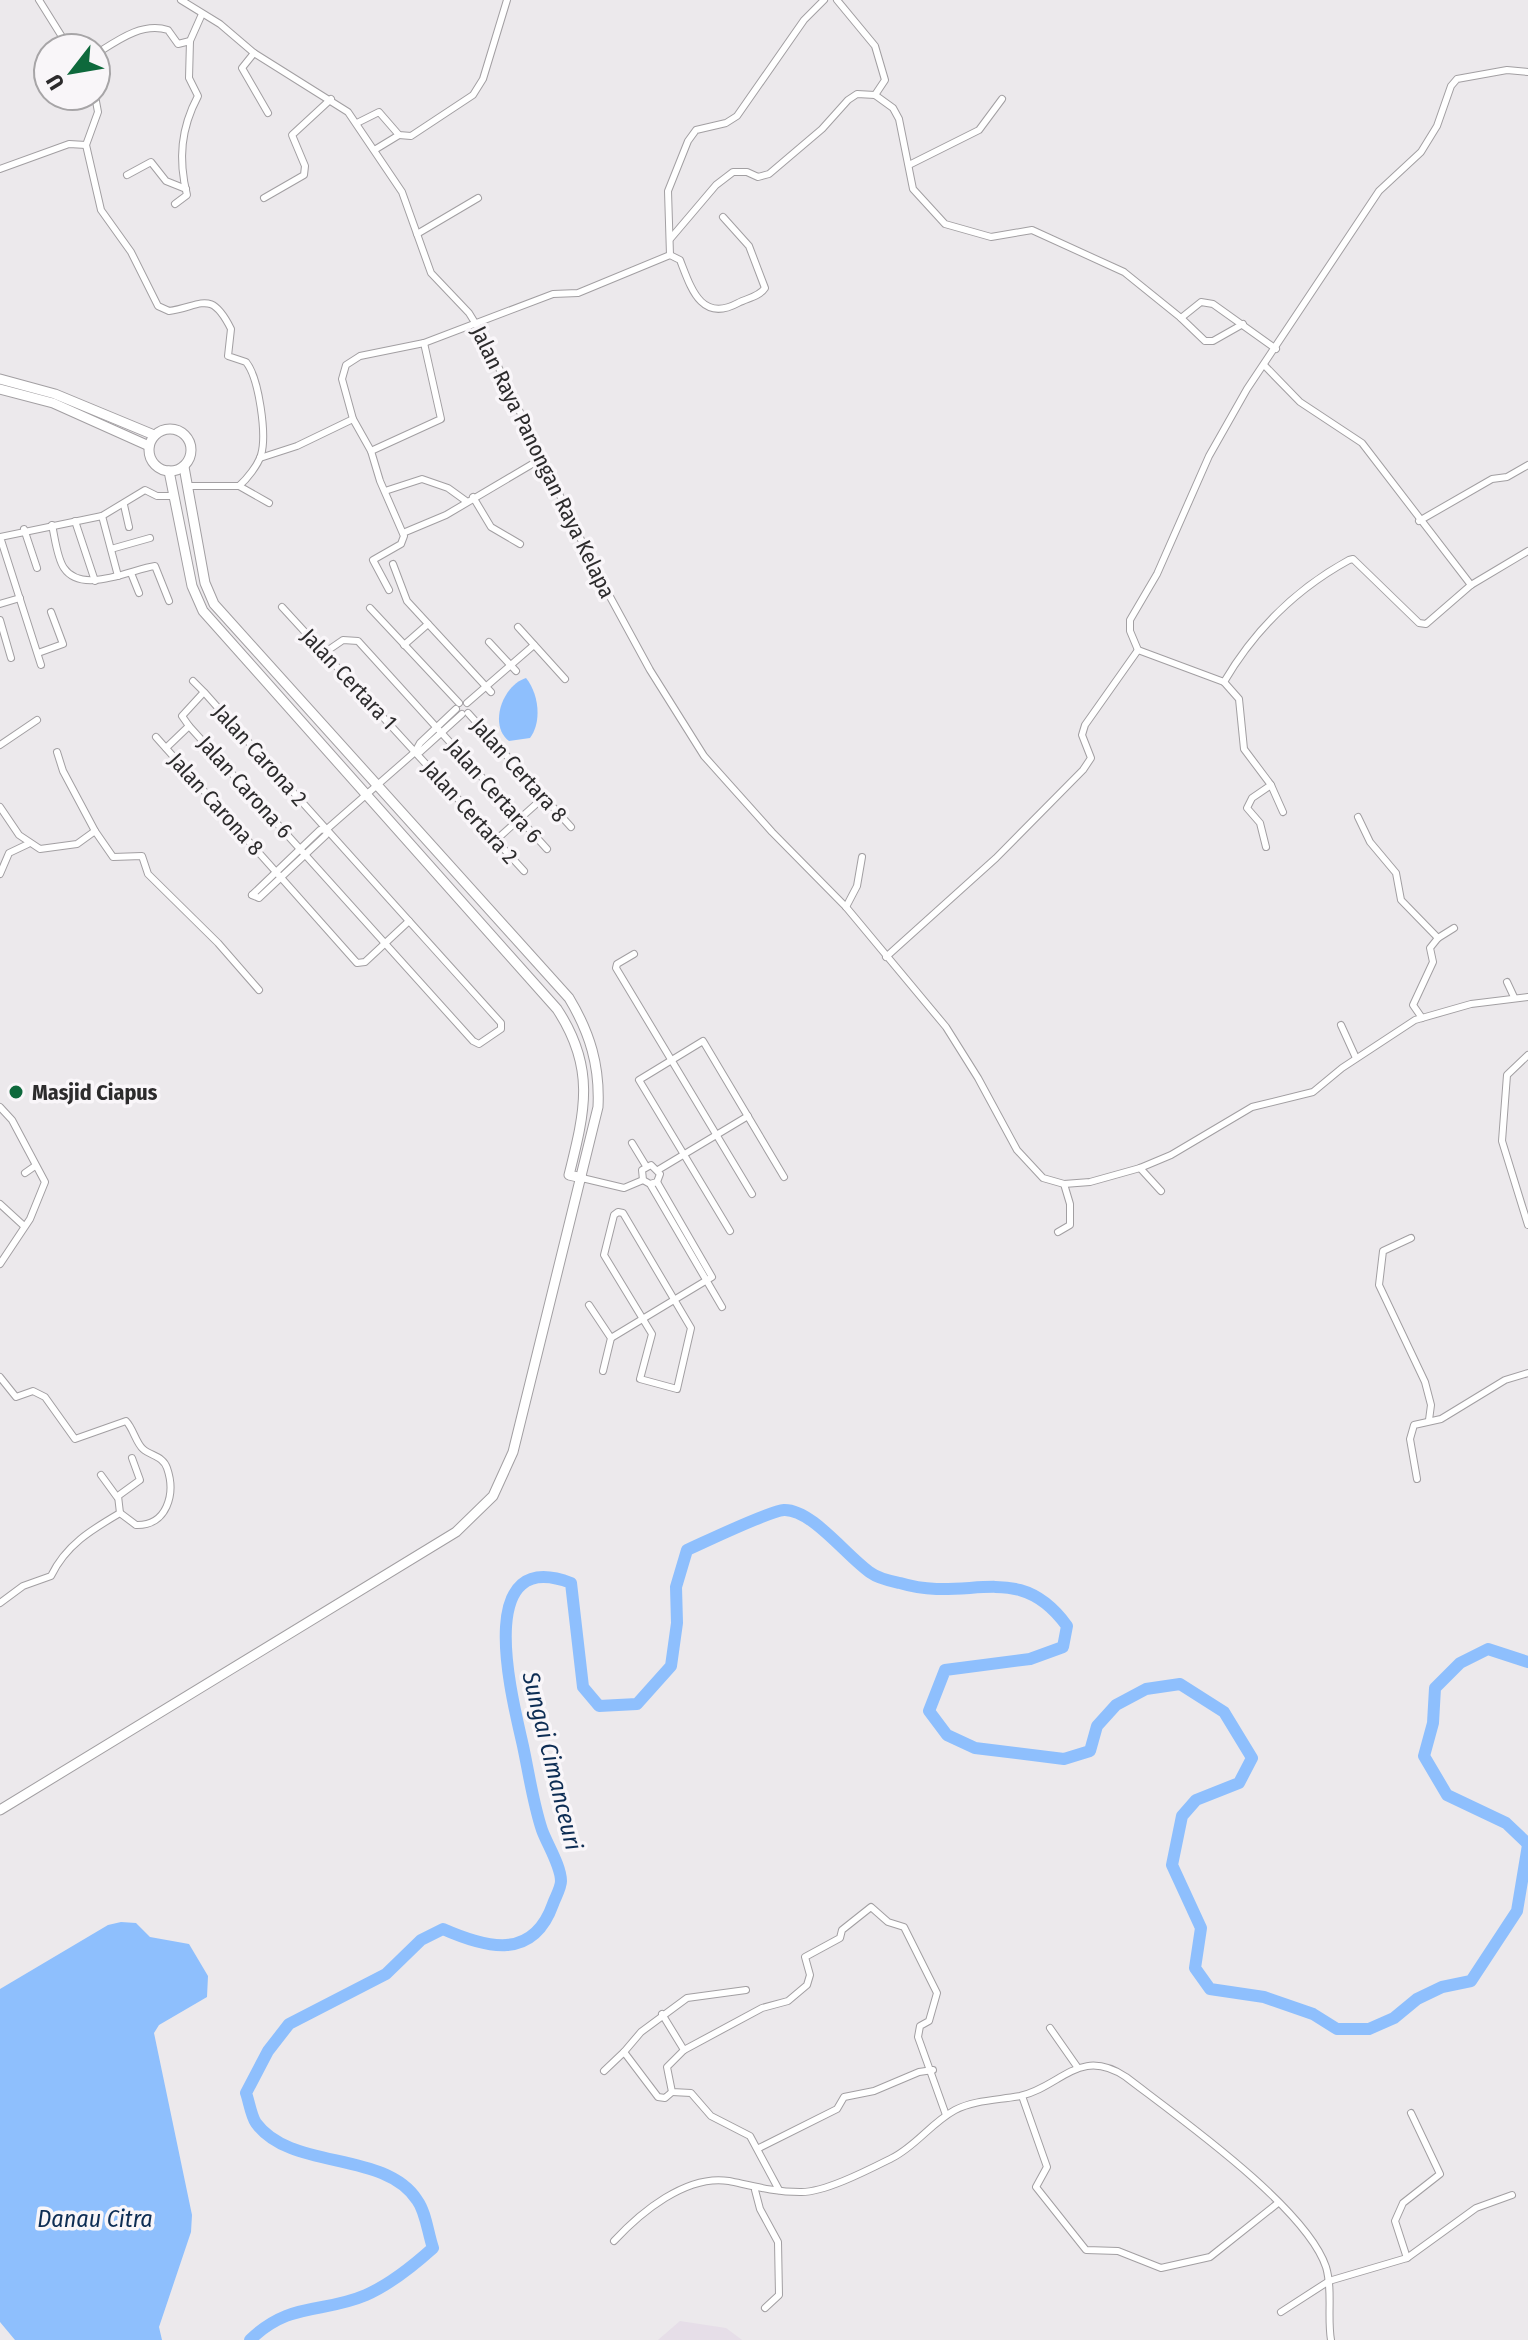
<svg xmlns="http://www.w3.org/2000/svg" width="1528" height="2340" font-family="'Fira Sans Condensed',sans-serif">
<rect width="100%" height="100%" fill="#ece9ec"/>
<path fill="#e6dee8" d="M680,2321L726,2328L742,2340H658Z"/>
<g fill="#8ebffd">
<path d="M526,678C539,694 542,722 530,738L509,741C488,725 503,685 526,678Z"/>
<path d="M121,1922L136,1923L150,1937L189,1944L208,1976L207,1997L159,2025L154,2033L192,2215L191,2232L159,2327L162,2340H15L0,2322V1989L108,1925Z"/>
</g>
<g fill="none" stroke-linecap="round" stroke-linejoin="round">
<g stroke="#8ebffd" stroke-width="12">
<path d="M1528,1662L1488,1649L1460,1663L1435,1688L1433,1723L1424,1756L1447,1795L1506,1823L1528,1844"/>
<path d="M250,2340C290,2301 322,2314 366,2295C391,2284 413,2266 433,2248C428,2234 426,2212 417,2200C385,2150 291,2171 256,2123C251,2116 249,2101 246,2093L268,2051L289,2024L386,1974L421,1940L443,1929C486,1948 533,1961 553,1904C555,1898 561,1888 561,1881C561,1866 547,1844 542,1830C533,1803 529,1774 523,1746C513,1701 471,1545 571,1583L583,1687L599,1706L637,1704L671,1666L677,1623L676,1587L687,1550C705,1542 769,1511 784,1510C812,1509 848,1558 871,1573C879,1579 891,1581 900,1583C968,1604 1018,1558 1067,1626L1063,1647L1030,1659L945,1670L929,1711L947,1735L975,1748L1064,1759L1090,1751L1097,1726L1116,1705L1146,1689L1180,1684L1224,1712L1252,1758L1239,1783L1196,1800L1182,1816L1172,1865L1201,1928L1195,1968L1210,1989L1264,1997L1313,2014L1337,2029H1369L1394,2018L1417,1999L1442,1987L1471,1981L1517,1911L1528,1845"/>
</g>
<g stroke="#a29fa2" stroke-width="8">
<g id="street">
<path d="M39,0L69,48"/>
<path d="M181,0L220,24L254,53L348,112L402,192L431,273L469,313L485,339L596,571L650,670L704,756L772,832L846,907L946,1027L978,1078L1017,1150L1043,1178L1064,1184L1090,1182L1140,1168L1171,1155L1252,1107L1313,1092L1342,1068L1415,1020L1471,1004L1528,997"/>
<path d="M837,0L875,46L885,80L875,95"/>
<path d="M254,53L242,68L268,113"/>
<path d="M96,54C118,40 142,22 168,30L178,44L190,41"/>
<path d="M95,96L98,112L86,145L101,210L131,252L158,306L169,311C202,306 211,289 231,329L228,356L246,362C259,378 267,435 261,455C258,465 247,479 239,486H187"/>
<path d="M357,123L379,112L399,135L411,136L473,95L483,79L507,0"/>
<path d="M376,149L399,135"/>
<path d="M909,165L979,130L1002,99"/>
<path d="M0,169L69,144L86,145"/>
<path d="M127,175L151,162L166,181L186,189"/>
<path d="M264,198L304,175L305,166L292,135L331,99"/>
<path d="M175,204L187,195C178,159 181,128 198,96L189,78L190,41L202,14"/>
<path d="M417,234L478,198"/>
<path d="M671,238L716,185L733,172H747L758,177L769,174L822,129L848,100L857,94L875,95L893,108L899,119L913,189L945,224L991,237L1032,230L1124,272L1181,318L1201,302L1213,304L1276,349"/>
<path d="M670,255L668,191L688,141L696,130L726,123L737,116L804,20L824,0"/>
<path d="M1181,318L1205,341H1213L1243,324"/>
<path d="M1265,366L1300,402L1362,443L1471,585"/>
<path d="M371,451L441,419L424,343"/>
<path d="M260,458L297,446L353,419"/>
<path d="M239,486L269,503"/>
<path d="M385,491L422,479L448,488L466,501"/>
<path d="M473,497L491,527L520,544"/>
<path d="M124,505L129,527"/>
<path d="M102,516L118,576"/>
<path d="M75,521L95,581"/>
<path d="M1419,521L1492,479L1507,477L1528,465"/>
<path d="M52,525C55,538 57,558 64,568C82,595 132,569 155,566L169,601"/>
<path d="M24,529L37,568"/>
<path d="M403,533L446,515L534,463L548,467"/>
<path d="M111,549L150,538"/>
<path d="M393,564L407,601L491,692"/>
<path d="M131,573L139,593"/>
<path d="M389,590L373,560L401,544L404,536L380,481L371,451L353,419L342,379L346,365L360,356L424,343L553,294L578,293L670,255L680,260C691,288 701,323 738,303C747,298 759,297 765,288L749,246L723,217"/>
<path d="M0,604L20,598"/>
<path d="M282,607L524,871"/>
<path d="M370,608L459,703"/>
<path d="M0,620L11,658"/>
<path d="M518,627L565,679"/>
<path d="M489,642L516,671"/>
<path d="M404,645L428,624"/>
<path d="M1138,650L1130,631V620L1157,574L1209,456L1247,389L1379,191L1421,152L1437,126L1451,86L1457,79L1507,70L1528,72"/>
<path d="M1138,650L1224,682C1254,631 1296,589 1349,560L1353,559L1419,623L1426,624L1471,585L1528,551"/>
<path d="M38,653L63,644L51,612"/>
<path d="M324,653L343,640L358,641L547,849"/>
<path d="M41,665L0,537L102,516L145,490L157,496H174"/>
<path d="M193,681L204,692C302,803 402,913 501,1023V1029L479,1044L473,1041L189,726L182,716L204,692"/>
<path d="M1224,682L1239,699L1244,749L1271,785L1252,798L1247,808L1260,823L1266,847"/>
<path d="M467,703L534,645"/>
<path d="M468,713L571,827"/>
<path d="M156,737L357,963L365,962L409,921"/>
<path d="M0,745L37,720"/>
<path d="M166,748L189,726"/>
<path d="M57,752L63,771L95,831"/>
<path d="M415,752L420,743L456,709"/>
<path d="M1271,785L1283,812"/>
<path d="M0,807L19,835L40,849L77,844L95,831L113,857L142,856L148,874L218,943L259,990"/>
<path d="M1358,817L1370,842L1396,873L1401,900L1438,938L1430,948L1433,962L1413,1005L1422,1018"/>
<path d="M496,840L544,797"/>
<path d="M0,874L9,853L28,844"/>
<path d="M252,895L320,830L327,829L415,752H420L462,714"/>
<path d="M252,895L259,898L326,835L327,829"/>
<path d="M846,907L857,886L862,857"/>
<path d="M1438,938L1454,928"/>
<path d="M634,954L617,964L616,968L752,1194"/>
<path d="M886,957L996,858L1083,770L1091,758L1082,735L1085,725L1138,650"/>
<path d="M1507,982L1514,997"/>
<path d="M1341,1025L1356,1058"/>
<path d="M1528,1055L1507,1075L1502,1141L1528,1225"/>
<path d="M0,1107L12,1120L45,1182L30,1219L0,1264"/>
<path d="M632,1143L646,1166"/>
<path d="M1140,1168L1161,1191"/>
<path d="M658,1170L748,1116"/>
<path d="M25,1173L35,1166"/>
<path d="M582,1178L624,1188L643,1180"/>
<path d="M650,1184L657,1182L660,1174L651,1165L642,1170L643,1180L650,1184L722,1307"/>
<path d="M0,1204L24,1226"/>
<path d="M618,1212L623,1213L691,1328L677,1389L640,1379L652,1334L604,1255L614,1215Z"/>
<path d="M730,1231L639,1080L703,1041L784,1177"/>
<path d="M1058,1232L1070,1225V1204L1064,1184"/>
<path d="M1411,1238L1383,1251L1379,1285L1425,1382L1431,1405L1429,1420"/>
<path d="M589,1305L611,1338L603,1371"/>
<path d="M611,1338L712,1277L657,1182"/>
<path d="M0,1377L16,1397L33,1391L45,1397L75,1439L126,1421C133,1428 136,1443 143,1449C151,1456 163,1456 167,1468C176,1494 167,1526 136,1525L120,1513C91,1530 66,1545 51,1576L23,1586L0,1603"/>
<path d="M101,1475L117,1497"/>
<path d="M1417,1479L1410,1439L1414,1425L1441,1419L1505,1380L1528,1373"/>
<path d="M120,1513L118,1496L140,1480L132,1458"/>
<path d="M662,2014L684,2050L762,2008L788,2001L807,1985L810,1975L805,1957L840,1938L842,1930L871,1907L888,1922L904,1927L937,1993L929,2021L920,2026L918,2037L946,2115"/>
<path d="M1050,2028L1078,2068"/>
<path d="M684,2050L667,2067L672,2092L691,2093L711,2116L750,2136L779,2190"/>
<path d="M624,2052L641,2032L687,1998L746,1990"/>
<path d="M604,2071L624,2052L658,2097L665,2098L672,2092"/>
<path d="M1022,2096L1047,2167L1036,2187L1086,2250L1118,2251L1161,2268L1210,2257L1278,2203"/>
<path d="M759,2148L837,2109L844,2097L874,2091L919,2072L933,2070"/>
<path d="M755,2190L760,2209L778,2242L779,2295L765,2308"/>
<path d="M614,2241C640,2213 686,2174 729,2181C753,2186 775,2192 800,2192C824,2193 870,2169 892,2158C916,2146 931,2123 955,2110C974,2100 999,2100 1020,2096C1061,2087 1079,2046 1126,2077C1178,2117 1306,2207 1326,2267C1333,2290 1327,2316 1331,2340"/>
<path d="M1407,2258L1476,2208L1512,2195"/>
<path d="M1281,2312L1329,2281L1407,2258L1395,2221L1403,2203L1440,2174L1411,2113"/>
</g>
</g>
<g stroke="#a29fa2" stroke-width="11">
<g id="secondary">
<path d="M0,379L55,394L154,435"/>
<path d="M0,389L53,403L149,446"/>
<circle cx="170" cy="450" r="21"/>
<path d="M169,471L192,586L203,611L557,1009C596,1068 585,1111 569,1175L582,1178"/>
<path d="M0,1810L456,1532L493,1496L513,1452L598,1107C600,1066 590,1033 569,998L214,604L205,583L184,467"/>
</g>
</g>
<use href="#street" stroke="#fff" stroke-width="6"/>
<use href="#secondary" stroke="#fff" stroke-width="9"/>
</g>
<circle fill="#0e693c" stroke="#f9f6f9" stroke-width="3" cx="16" cy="1092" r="8"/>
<g text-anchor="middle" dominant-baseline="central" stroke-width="7" stroke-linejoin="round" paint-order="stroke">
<g font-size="22" fill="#2c2b2c" stroke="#f9f6f9">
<text transform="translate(543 462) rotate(64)">Jalan Raya Panongan Raya Kelapa</text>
<text transform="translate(349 679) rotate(47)">Jalan Certara 1</text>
<text transform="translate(260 755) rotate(48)">Jalan Carona 2</text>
<text transform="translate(519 770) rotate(48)">Jalan Certara 8</text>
<text transform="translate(245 787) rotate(48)">Jalan Carona 6</text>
<text transform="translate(494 791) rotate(48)">Jalan Certara 6</text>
<text transform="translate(216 804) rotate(48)">Jalan Carona 8</text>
<text transform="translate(470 812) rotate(48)">Jalan Certara 2</text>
</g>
<g font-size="22" font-weight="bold" fill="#2c2b2c" stroke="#f9f6f9" text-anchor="start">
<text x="32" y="1092">Masjid Ciapus</text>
</g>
<g font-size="24" font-style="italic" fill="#0d2d54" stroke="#f9f6f9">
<text transform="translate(552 1761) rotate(76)">Sungai Cimanceuri</text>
<text x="95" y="2219">Danau Citra</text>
</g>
</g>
<g transform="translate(72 72) rotate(239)"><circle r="38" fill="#f9f6f9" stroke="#a7a5a7" stroke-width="2"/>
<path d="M0-6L14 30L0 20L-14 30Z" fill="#0e693c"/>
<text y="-12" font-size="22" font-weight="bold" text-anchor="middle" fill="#2c2b2c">U</text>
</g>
</svg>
